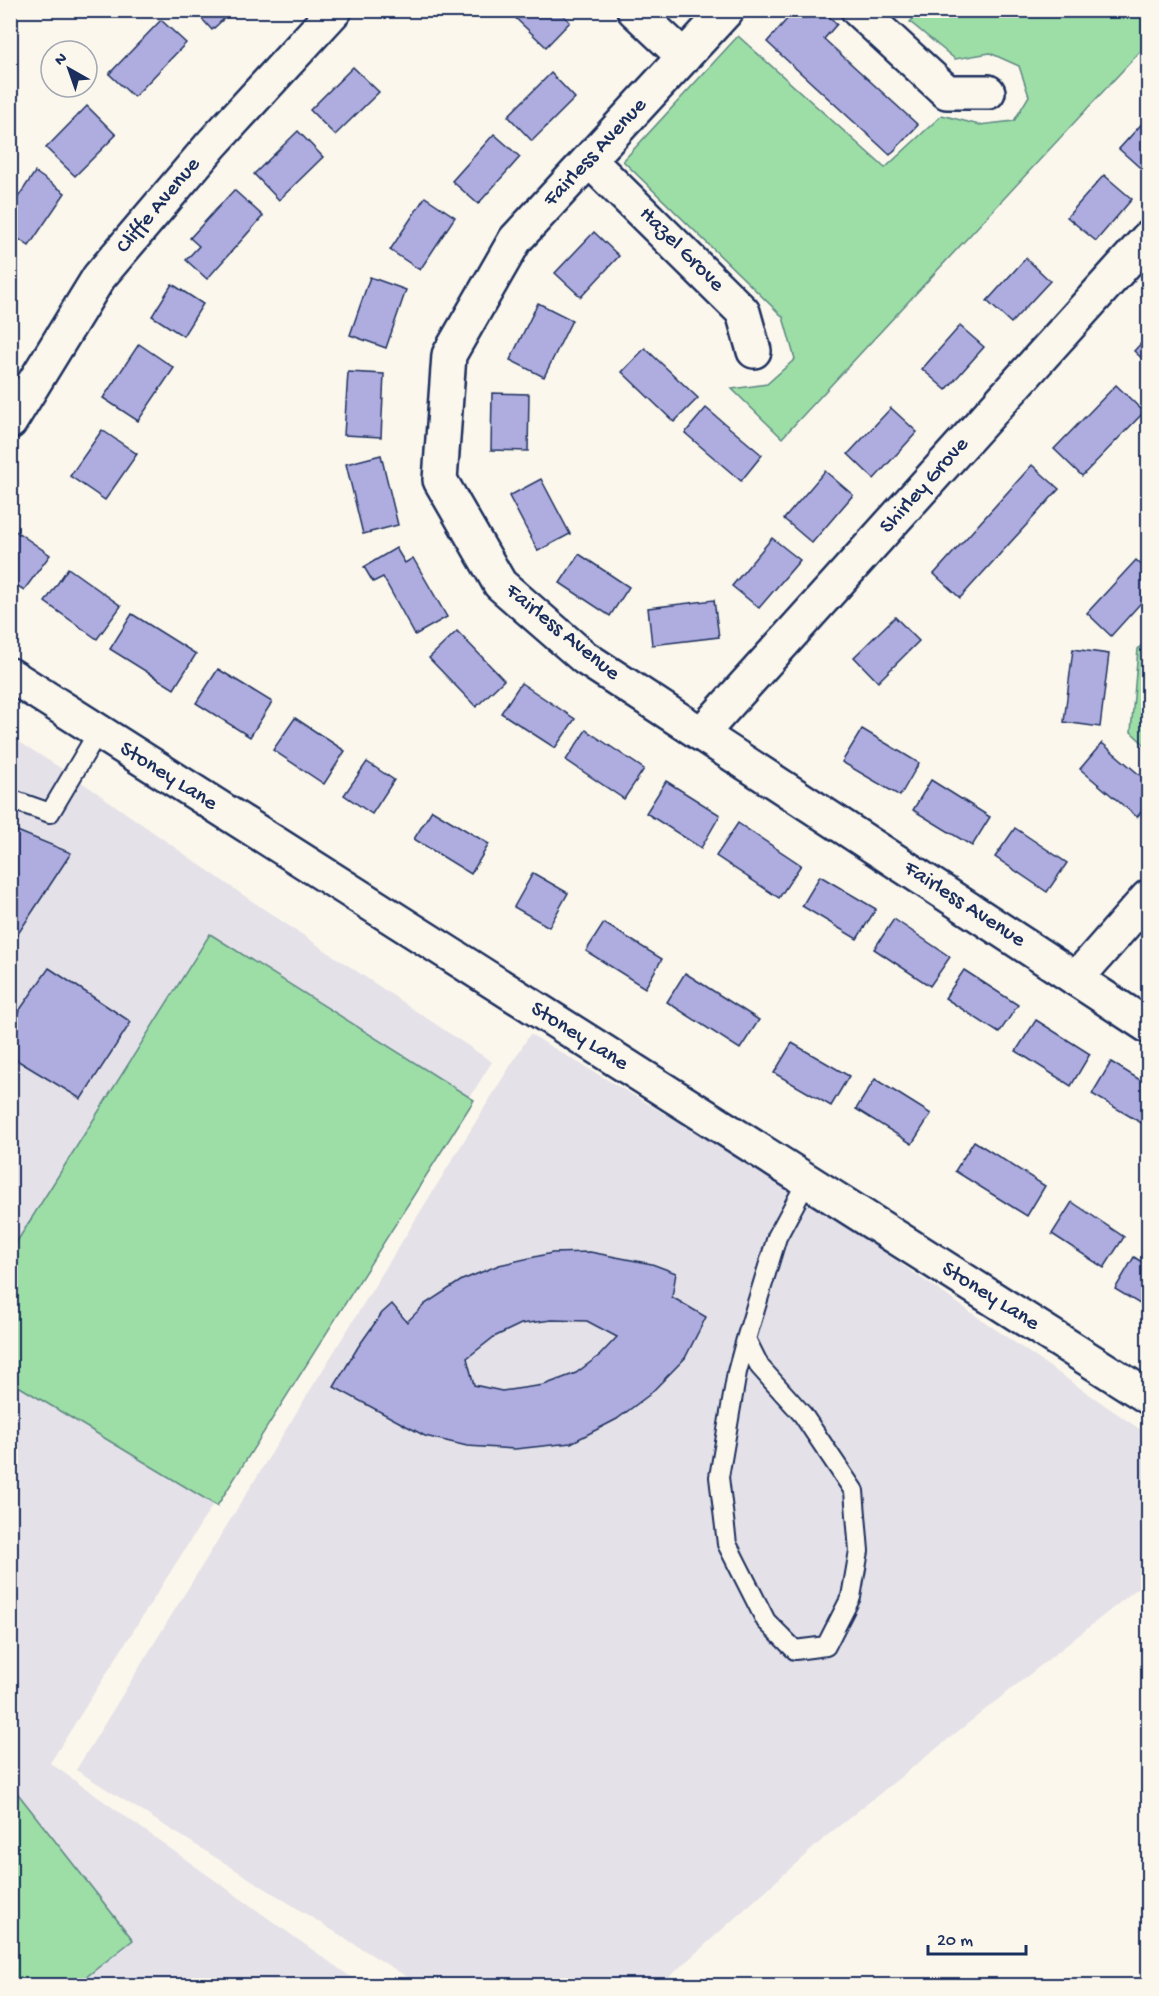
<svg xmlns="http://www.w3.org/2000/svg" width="1159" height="1996" font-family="'Gochi Hand',sans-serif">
<rect width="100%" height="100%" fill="#fbf7ec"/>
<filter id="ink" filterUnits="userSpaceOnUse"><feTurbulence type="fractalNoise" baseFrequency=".0167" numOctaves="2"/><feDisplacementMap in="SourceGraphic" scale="12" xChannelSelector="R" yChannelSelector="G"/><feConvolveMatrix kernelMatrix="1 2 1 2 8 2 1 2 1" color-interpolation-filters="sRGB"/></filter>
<g filter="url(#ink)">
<g fill="#e4e1e8">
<path d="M10,736L73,776L240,893L492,1062L50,1763L362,1985H11Z"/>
<path d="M530,1034L800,1194L1148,1435V1580L829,1834L660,1985H420L76,1770Z"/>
</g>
<g fill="#9ddea7" stroke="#5c8682" stroke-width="1.5">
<path d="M922,10L1148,11V43L782,438L732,389L767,384L795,359L783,317L623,161L738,36L885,168L942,115L979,125L1014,121L1029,96L1019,66L990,53L955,59L910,22Z"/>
<path d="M1148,638V748L1131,732L1138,649Z"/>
<path d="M210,934L474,1100L217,1506L10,1381L11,1251Z"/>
<path d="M11,1785L133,1940L76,1985H11Z"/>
</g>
<g fill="#afaddf" stroke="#1b2f5e" stroke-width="1.5" fill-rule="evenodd">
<path d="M194,10H233L212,30Z"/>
<path d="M507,10H558L570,22L546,47Z"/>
<path d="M795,10L805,18L811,10H822L837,24L824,39L918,125L890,155L767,42Z"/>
<path d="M161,20L186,43L134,97L109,74Z"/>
<path d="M353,67L379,92L335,135L310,110Z"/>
<path d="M551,73L575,98L532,141L508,116Z"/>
<path d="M87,106L116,135L75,176L46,148Z"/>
<path d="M1148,117V173L1147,174L1119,149Z"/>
<path d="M298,131L323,157L279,200L254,174Z"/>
<path d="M494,134L520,157L478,204L452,181Z"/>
<path d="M35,172L65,193L29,246L10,233V209Z"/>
<path d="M1104,175L1132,199L1096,241L1067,217Z"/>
<path d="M234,190L263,216L207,279L186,260L199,246L190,238Z"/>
<path d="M425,197L455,217L420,270L390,250Z"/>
<path d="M594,232L619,256L581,297L555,273Z"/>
<path d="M1026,258L1050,281L1011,323L987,301Z"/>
<path d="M370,277L406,290L386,348L350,335Z"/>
<path d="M172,284L203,304L183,336L152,316Z"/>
<path d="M538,303L572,320L544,377L510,360Z"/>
<path d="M960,326L984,347L946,390L922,369Z"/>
<path d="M1148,336V364L1134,351Z"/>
<path d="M139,344L174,368L138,421L103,398Z"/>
<path d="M645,348L698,398L674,422L622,372Z"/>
<path d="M348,372L384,374L381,437L344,435Z"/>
<path d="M1116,385L1144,412L1082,476L1054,449Z"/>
<path d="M492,393L529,394L528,451L491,450Z"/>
<path d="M706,408L762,455L741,481L685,433Z"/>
<path d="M891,408L917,432L874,479L848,454Z"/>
<path d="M102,430L137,454L105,500L70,476Z"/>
<path d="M381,455L398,525L363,534L346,464Z"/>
<path d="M1032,465L1059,489L960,598L934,574Z"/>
<path d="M825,471L853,495L812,543L784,519Z"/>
<path d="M541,479L570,534L538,551L509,496Z"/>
<path d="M10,527L50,555L24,590L10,581Z"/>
<path d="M772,538L800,560L759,608L732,586Z"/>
<path d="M396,548L405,563L413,558L447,617L415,635L383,577L373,582L364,567Z"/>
<path d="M579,554L629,587L610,616L560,583Z"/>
<path d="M1136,560L1148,571V595L1111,636L1087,613Z"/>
<path d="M68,568L121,606L97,639L45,602Z"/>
<path d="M714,600L719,637L652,645L648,608Z"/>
<path d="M132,614L196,654L174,689L110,649Z"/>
<path d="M895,617L919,641L878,682L854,657Z"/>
<path d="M457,631L504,680L476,707L429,658Z"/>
<path d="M1073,649L1109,654L1100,727L1064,722Z"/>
<path d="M218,669L272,702L250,737L196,703Z"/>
<path d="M521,683L575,719L555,748L501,713Z"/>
<path d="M295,718L345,751L324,784L273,750Z"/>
<path d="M862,729L919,763L900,796L842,762Z"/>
<path d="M586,730L644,769L624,799L566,760Z"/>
<path d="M1102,743L1148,782V804L1137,817L1080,769Z"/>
<path d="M367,762L394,780L372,814L344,795Z"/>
<path d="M931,780L990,817L972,846L913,810Z"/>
<path d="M666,781L720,815L701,848L646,813Z"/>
<path d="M432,810L489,844L471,874L414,839Z"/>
<path d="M738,823L801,865L779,898L716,856Z"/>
<path d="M10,828L71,853L10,946Z"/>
<path d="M1015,828L1067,863L1047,892L995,857Z"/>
<path d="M533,873L568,893L549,927L514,907Z"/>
<path d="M820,876L876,909L857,939L802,906Z"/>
<path d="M894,919L950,957L930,986L874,949Z"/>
<path d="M604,923L662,959L645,988L586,951Z"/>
<path d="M49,968L131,1022L81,1099L10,1056V1024Z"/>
<path d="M964,970L1018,1005L999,1033L945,998Z"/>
<path d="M685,973L759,1020L740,1049L667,1002Z"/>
<path d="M1036,1020L1090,1054L1071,1086L1016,1051Z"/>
<path d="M792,1043L849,1076L831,1106L774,1073Z"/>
<path d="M1111,1062L1148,1085V1127L1092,1094Z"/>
<path d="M875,1079L931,1114L912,1144L856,1109Z"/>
<path d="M974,1141L1045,1186L1027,1216L955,1171Z"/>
<path d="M1072,1202L1124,1237L1104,1268L1052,1234Z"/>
<path d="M590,1252L652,1264L676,1273L672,1297L706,1317L685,1358L649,1395L617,1419L571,1443L515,1449L467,1446L425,1436L334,1387L358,1347L382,1313L392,1304L407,1322L425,1304L462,1280L499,1265L552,1253ZM552,1320L587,1321L617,1337L600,1355L576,1373L544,1385L502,1391L474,1385L467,1358L494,1337L521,1324Z"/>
<path d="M1134,1257L1148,1266V1309L1115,1289Z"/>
</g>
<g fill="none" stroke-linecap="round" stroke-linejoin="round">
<g stroke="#1b2f5e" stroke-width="22">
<g id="lane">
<path d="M10,799L50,813L98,732"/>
<path d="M746,1339L760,1367L803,1415L854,1491L859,1551L851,1597L826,1646L795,1650L766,1621L727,1544L719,1477L737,1372L746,1339L777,1237L807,1181"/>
</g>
</g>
<g stroke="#1b2f5e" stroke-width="38">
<g id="street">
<path d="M634,10L684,57"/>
<path d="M727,10L515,240L449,355L440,480L500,584L585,658L1148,1026"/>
<path d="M858,10L947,92H988"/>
<path d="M589,160L743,312L754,351"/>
<path d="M10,422L99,277L212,144L335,10"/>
<path d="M10,675L1148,1397"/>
<path d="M701,734L1148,238"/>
<path d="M1076,979L1148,897"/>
</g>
</g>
<use href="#lane" stroke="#fbf7ec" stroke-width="18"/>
<use href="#street" stroke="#fbf7ec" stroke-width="33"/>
</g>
</g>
<g text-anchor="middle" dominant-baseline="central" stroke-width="4.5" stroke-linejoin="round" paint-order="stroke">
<g font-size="22" fill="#1b2f5e" stroke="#fbf7ec">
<text transform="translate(596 153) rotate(-47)">Fairless Avenue</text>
<text transform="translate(159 206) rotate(-50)">Cliffe Avenue</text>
<text transform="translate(681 250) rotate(45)">Hazel Grove</text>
<text transform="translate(925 486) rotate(-48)">Shirley Grove</text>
<text transform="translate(562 633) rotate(39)">Fairless Avenue</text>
<text transform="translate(168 777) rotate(32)">Stoney Lane</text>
<text transform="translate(964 905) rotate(33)">Fairless Avenue</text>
<text transform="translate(579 1037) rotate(32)">Stoney Lane</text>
<text transform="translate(990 1297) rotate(32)">Stoney Lane</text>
</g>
</g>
<rect width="1159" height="1996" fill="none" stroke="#fbf7ec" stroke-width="36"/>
<rect x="18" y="18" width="1123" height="1960" fill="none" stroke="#1b2f5e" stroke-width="2" filter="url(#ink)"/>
<g transform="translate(69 69) rotate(320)"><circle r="28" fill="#fbf7ec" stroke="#a1a7b3" stroke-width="1.5"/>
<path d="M0-4.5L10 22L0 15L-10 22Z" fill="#1b2f5e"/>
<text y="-9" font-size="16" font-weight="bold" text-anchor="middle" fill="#1b2f5e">N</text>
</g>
<path d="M928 1945v9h98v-9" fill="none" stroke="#1b2f5e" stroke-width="3"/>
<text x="937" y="1945" font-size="18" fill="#1b2f5e" stroke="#fbf7ec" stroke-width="4.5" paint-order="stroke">20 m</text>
</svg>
